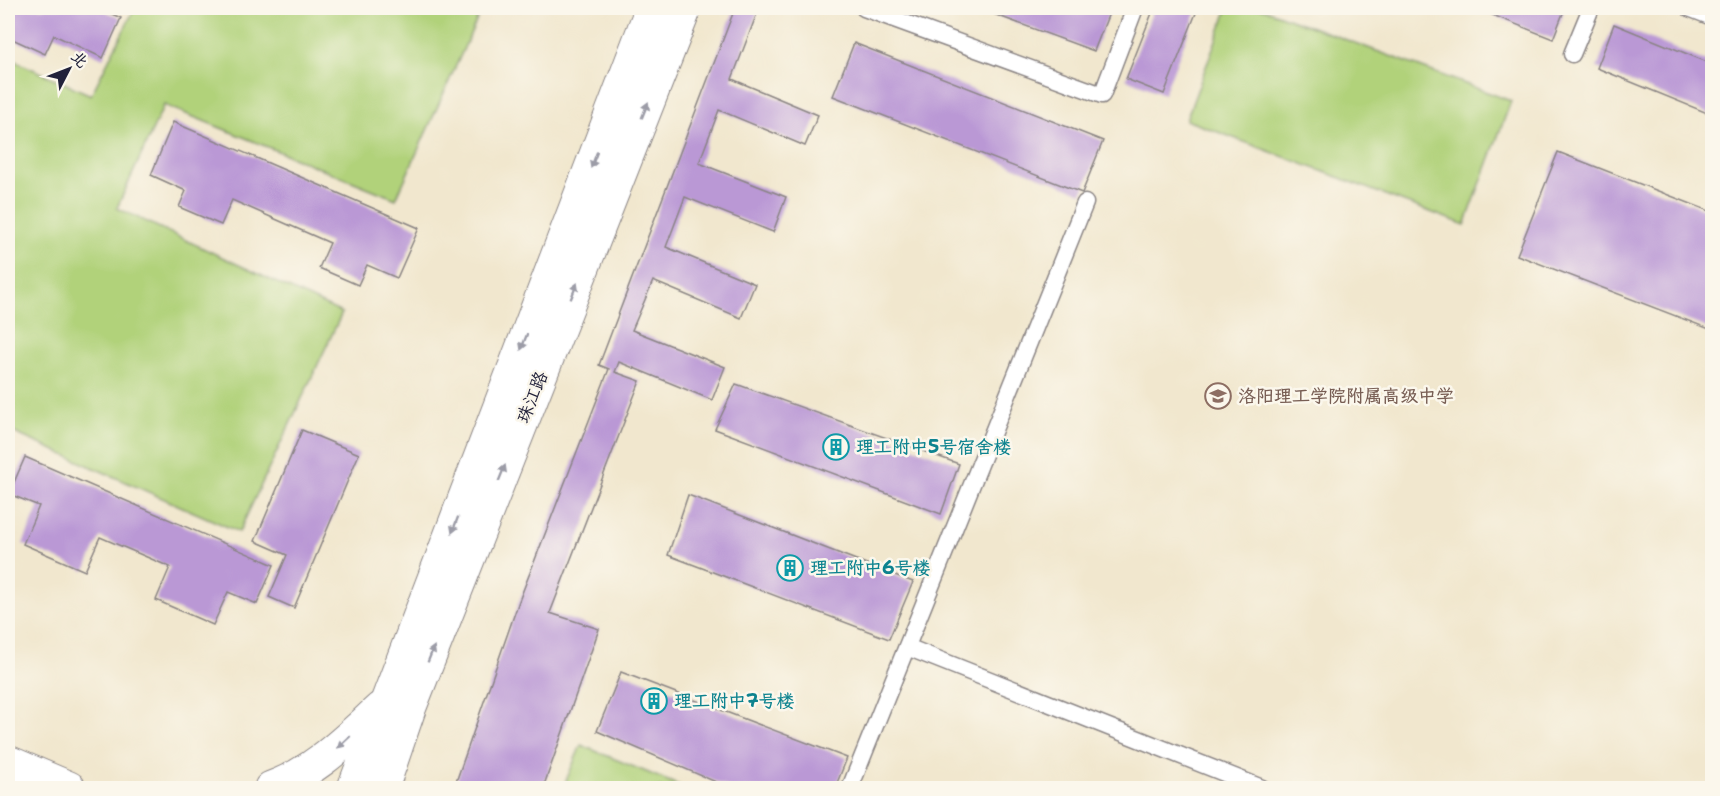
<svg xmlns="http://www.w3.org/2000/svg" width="1720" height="796" font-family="'Shantell Sans','LXGW WenKai TC',sans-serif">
<rect width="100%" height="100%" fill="#fbf7ec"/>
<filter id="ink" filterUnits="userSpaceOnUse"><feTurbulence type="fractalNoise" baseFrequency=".0167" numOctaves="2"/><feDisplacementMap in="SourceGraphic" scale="12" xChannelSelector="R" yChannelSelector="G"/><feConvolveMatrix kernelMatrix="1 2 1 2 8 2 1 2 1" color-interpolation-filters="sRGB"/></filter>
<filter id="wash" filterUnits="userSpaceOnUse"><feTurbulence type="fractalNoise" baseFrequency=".008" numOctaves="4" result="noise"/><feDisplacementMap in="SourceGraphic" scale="24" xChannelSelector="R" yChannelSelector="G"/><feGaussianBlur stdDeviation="1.35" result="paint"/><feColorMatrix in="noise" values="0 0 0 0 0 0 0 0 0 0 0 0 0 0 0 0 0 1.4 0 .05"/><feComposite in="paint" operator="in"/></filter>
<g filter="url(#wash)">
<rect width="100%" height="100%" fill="#f1e7ce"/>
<g fill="#b1d27a" stroke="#6a7a5a" stroke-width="1.5">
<path d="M135,8H482L396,199L164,105L117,208L342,313L239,532L8,430V58L91,95Z"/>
<path d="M1228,8H1261L1511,101L1465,225L1186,120Z"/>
<path d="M581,745L685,788H563Z"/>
</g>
<g id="blocks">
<g fill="#ba98d5">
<path d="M8,8H98L121,18L103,58L54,35L45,54L8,37Z"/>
<path d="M735,8H759L732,79L818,115L805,146L719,110L699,163L786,197L773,232L685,197L666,247L755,284L741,318L653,281L632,330L725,367L712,400L619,362L615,372L640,381L550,613L599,629L543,788H473L456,782L519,601L609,369L599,365Z"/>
<path d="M977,8H1111L1094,51Z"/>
<path d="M1154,8H1198L1164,94L1126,79Z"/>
<path d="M1475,8H1565L1553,39Z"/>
<path d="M1614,24L1712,64V115L1597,68Z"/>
<path d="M854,43L1103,141L1082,193L833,96Z"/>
<path d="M173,122L419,228L397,278L367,265L358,285L319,268L330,243L232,200L221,225L179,207L186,191L151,175Z"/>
<path d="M1558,152L1712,212V330L1517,255Z"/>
<path d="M736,384L959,464L941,514L715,429Z"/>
<path d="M302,430L359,454L294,608L269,597L287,555L255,541Z"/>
<path d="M25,457L274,565L257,604L228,592L213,625L156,600L170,567L100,537L85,571L23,544L39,506L9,494Z"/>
<path d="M688,495L913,582L889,639L668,555Z"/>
<path d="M621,672L847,758L835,788H730L597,731Z"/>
</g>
</g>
</g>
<g filter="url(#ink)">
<use href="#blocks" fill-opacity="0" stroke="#8a8484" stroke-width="1.5"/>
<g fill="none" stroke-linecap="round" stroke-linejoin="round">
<g stroke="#8a8484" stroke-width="19">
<g id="lane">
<path d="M864,8L1102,95L1135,8"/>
<path d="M1689,8L1712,17"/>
<path d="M1572,54L1591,8"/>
<path d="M907,647L1262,788"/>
<path d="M850,788L1085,203"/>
</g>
</g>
<g stroke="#8a8484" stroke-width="35">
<g id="secondary">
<path d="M271,788C314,773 348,738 381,708"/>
<path d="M354,788L652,8"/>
<path d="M382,788L409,709L685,8"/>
</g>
</g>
<g stroke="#8a8484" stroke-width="35">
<path id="primary" d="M8,762L69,788"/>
</g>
<use href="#lane" stroke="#fff" stroke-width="16"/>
<use href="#secondary" stroke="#fff" stroke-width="33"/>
<use href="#primary" stroke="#fff" stroke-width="33"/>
</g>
<defs><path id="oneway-solid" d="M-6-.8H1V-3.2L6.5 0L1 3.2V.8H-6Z" transform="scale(1.5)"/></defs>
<g fill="#9c9ca7">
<use href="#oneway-solid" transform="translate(645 110) rotate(-68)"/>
<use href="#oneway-solid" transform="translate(594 160) rotate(111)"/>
<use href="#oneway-solid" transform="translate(574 291) rotate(-68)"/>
<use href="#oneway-solid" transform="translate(524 342) rotate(111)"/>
<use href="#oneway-solid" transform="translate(502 473) rotate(-68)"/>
<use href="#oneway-solid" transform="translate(455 525) rotate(111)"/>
<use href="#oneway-solid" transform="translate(431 654) rotate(-68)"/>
<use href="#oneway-solid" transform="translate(344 742) rotate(137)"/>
</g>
</g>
<defs>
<g id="school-ring" transform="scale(1.35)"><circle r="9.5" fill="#fbf7ec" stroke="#8d6e63" stroke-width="1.5"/><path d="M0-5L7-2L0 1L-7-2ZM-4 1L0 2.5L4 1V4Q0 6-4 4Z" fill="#8d6e63"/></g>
<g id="building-ring" transform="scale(1.35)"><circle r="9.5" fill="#fbf7ec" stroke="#0f9aa8" stroke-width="1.5"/><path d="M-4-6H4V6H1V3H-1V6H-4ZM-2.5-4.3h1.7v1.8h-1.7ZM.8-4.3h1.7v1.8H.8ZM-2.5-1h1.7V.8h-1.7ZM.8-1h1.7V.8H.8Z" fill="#0f9aa8"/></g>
</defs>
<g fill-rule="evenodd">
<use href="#school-ring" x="1218" y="396"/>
<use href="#building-ring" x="836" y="447"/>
<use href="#building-ring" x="790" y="568"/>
<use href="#building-ring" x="654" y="701"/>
</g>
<g text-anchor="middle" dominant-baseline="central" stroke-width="5" stroke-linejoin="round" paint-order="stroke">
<g font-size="18" font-weight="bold" fill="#785e54" stroke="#fbf7ec" text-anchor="start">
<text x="1238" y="396">洛阳理工学院附属高级中学</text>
</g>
<g font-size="18" fill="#22223b" stroke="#fbf7ec">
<text transform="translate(532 397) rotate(-68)">珠江路</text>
</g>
<g font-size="18" font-weight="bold" fill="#0d838f" stroke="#fbf7ec" text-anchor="start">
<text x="856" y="447">理工附中5号宿舍楼</text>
<text x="810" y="568">理工附中6号楼</text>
<text x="674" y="701">理工附中7号楼</text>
</g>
</g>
<rect width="1720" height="796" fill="none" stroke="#fbf7ec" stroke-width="30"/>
<g transform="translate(69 69) rotate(48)" stroke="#fbf7ec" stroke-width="4.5" paint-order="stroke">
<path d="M0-4.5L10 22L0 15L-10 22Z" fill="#22223b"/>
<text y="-9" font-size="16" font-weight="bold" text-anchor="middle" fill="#22223b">北</text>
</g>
</svg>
